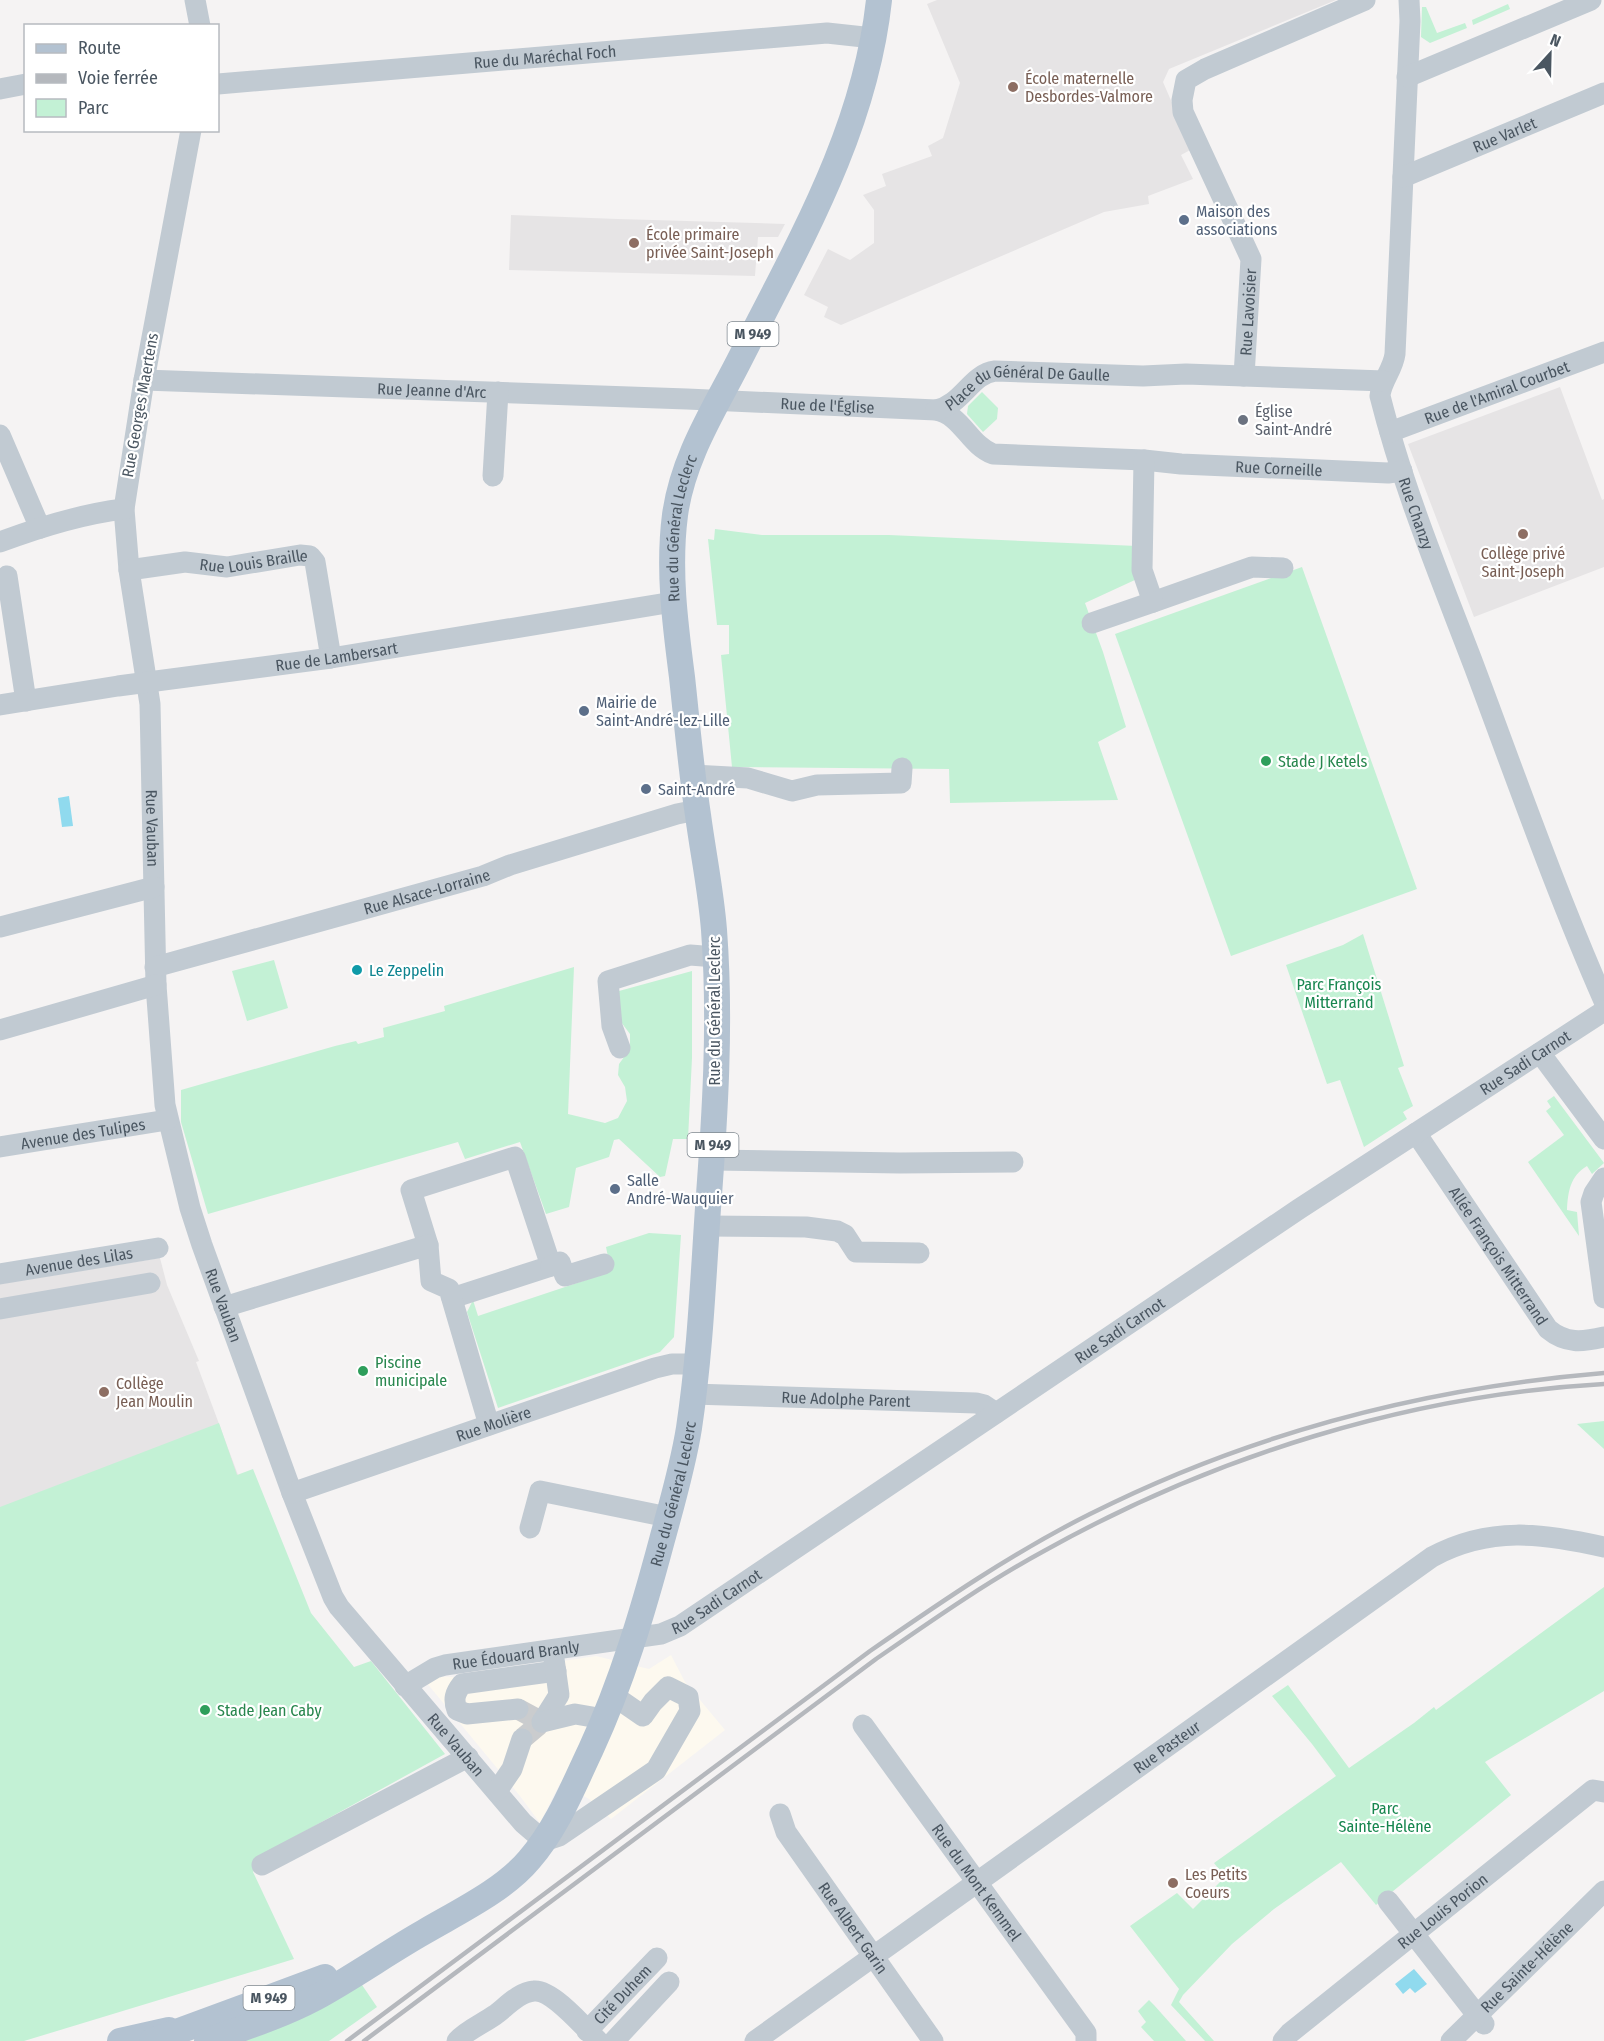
<svg xmlns="http://www.w3.org/2000/svg" width="1604" height="2041" font-family="'Fira Sans Condensed',sans-serif">
<rect width="100%" height="100%" fill="#f5f3f3"/>
<path fill="#fdf9ef" d="M671,1655L685,1682L725,1730L611,1819L589,1799L560,1783L540,1823L520,1796L421,1676L457,1677L596,1656L649,1669Z"/>
<g fill="#e6e4e5">
<path d="M937,0H1336L1169,69L1163,82L1192,149L1181,155L1193,179L1148,196L1149,204L1104,212L841,325L824,317L828,307L804,295L828,249L850,260L874,243V210L863,195L886,186L882,174L932,156L928,146L943,138L960,83L927,4Z"/>
<path d="M511,215L618,219L785,224L778,237H758L755,276L509,270Z"/>
<path d="M1560,387L1602,500L1604,499V567L1474,617L1408,444Z"/>
<path d="M160,1258L167,1285L199,1361L196,1362L238,1475L0,1556V1284Z"/>
</g>
<g fill="#c3f1d5">
<path d="M1508,4L1510,9L1473,25L1472,20Z"/>
<path d="M1422,7H1426L1437,33L1465,23L1467,28L1430,43L1421,37Z"/>
<path d="M982,392L998,408L997,419L983,432L967,414L968,406Z"/>
<path d="M715,529L762,535H889L1137,546V579L1085,603L1103,652L1126,727L1098,742L1118,800L950,803L949,769L732,767L721,655L729,654V625H717L708,539L714,540Z"/>
<path d="M1302,567L1417,889L1231,956L1115,634Z"/>
<path d="M1363,934L1404,1066L1398,1068L1413,1106L1403,1112L1407,1119L1364,1147L1340,1080L1327,1084L1286,965L1343,945Z"/>
<path d="M274,960L288,1008L247,1021L232,971Z"/>
<path d="M574,967L568,1114L605,1123L618,1118L627,1101L625,1087L618,1075L619,1064L630,1049V1034L621,1022L617,1006L619,991L692,971V1058L688,1139H673L665,1176L660,1177L619,1139L614,1140L609,1157L576,1168L569,1207L546,1214L520,1142L465,1159L458,1142L208,1214L181,1122V1090L335,1046L356,1041L358,1044L384,1037L383,1028L445,1011L444,1006Z"/>
<path d="M1554,1096L1604,1163L1592,1174L1587,1166C1570,1176 1568,1192 1567,1210L1577,1212L1579,1236L1528,1162L1564,1135L1546,1111L1551,1107L1547,1101Z"/>
<path d="M649,1233L681,1235L674,1337L660,1352L498,1408L467,1312L473,1300L478,1316L589,1279L610,1267L606,1247Z"/>
<path d="M1604,1421V1449L1577,1424Z"/>
<path d="M219,1423L237,1475L253,1469L311,1613L354,1667L371,1661L445,1754L269,1851L253,1872L294,1959L24,2041H0V1507Z"/>
<path d="M1604,1587V1691L1485,1762L1511,1795L1376,1905L1341,1862L1274,1909L1232,1944L1183,1995L1179,2002L1214,2041H1205L1171,2005L1179,1989L1130,1926L1177,1893L1193,1909L1225,1877L1214,1863L1336,1776L1312,1744L1272,1696L1288,1685L1349,1768L1414,1723L1434,1707L1436,1710Z"/>
<path d="M360,1982L377,2007L329,2041H237Z"/>
<path d="M1149,2000L1154,2005L1186,2041H1154L1141,2027L1146,2022L1138,2011Z"/>
</g>
<g fill="#90daee">
<path d="M69,796L73,826L62,827L58,798Z"/>
<path d="M1414,1969L1427,1984L1415,1993L1410,1988L1403,1994L1395,1984Z"/>
</g>
<g fill="none" stroke-linecap="round" stroke-linejoin="round">
<path stroke="#caccce" stroke-width="21" stroke-dasharray="21 10" stroke-linecap="butt" d="M518,1709L542,1722L522,1739"/>
<g stroke="#c1cad2" stroke-width="21">
<path d="M195,0L200,26"/>
<path id="s1" d="M1409,0L1410,21L1395,354C1393,370 1381,381 1380,396C1403,488 1440,577 1474,666C1516,778 1556,892 1604,1001"/>
<path d="M1407,77L1591,0"/>
<path id="s2" d="M218,84L827,33L873,38"/>
<path d="M0,89L26,84"/>
<path id="s3" d="M191,130L144,380L124,509L129,570L150,704L156,985L165,1105L190,1208L202,1245L292,1493L333,1597L339,1607L523,1823L544,1841L559,1836L656,1770L690,1711L688,1697L668,1687L653,1702L643,1716L614,1696"/>
<path id="s4" d="M1403,177L1604,93"/>
<path id="s5" d="M1244,376L1251,259L1183,112L1182,100L1186,80L1205,69L1365,0"/>
<path id="s6" d="M144,380L687,399L936,410C962,415 969,445 993,454L1144,460L1181,464L1343,471L1388,473L1402,471"/>
<path id="s7" d="M936,410C962,405 971,374 995,371L1143,376L1186,374L1384,381"/>
<path id="s8" d="M1390,432L1604,352"/>
<path d="M0,435L40,528"/>
<path d="M1144,460L1142,570L1153,602L1252,567L1283,568"/>
<path d="M493,476L498,392"/>
<path d="M0,542C40,527 81,514 124,509"/>
<path id="s9" d="M129,570L185,562L227,567L300,555L310,556L315,562L331,658"/>
<path d="M7,576L26,701"/>
<path d="M1092,623L1153,602"/>
<path id="s10" d="M0,705L118,686L331,658L673,602"/>
<path d="M693,775L748,778L792,791L817,785L901,783L902,768"/>
<path d="M0,927L154,887"/>
<path id="s11" d="M155,967L483,876L510,865L677,814L697,810"/>
<path d="M0,1030L156,985"/>
<path d="M620,1048L612,1026L608,981L690,955L716,957"/>
<path d="M1540,1053L1604,1139"/>
<path id="s12" d="M1416,1133L1548,1329C1566,1344 1582,1342 1604,1337"/>
<path id="s13" d="M0,1147L167,1120"/>
<path d="M712,1160L900,1163L1013,1162"/>
<path d="M1604,1178L1594,1193L1591,1202L1604,1298"/>
<path d="M707,1226L806,1227L837,1231L845,1235L856,1252L919,1253"/>
<path d="M428,1245L411,1190L515,1157L551,1266L452,1298"/>
<path d="M551,1266L560,1262L565,1276L604,1264"/>
<path id="s14" d="M0,1274L158,1248"/>
<path d="M224,1307L428,1245L431,1281L449,1289L489,1425"/>
<path d="M0,1309L150,1283"/>
<path id="s15" d="M693,1394L976,1403L984,1405L996,1413"/>
<path id="s16" d="M292,1493L655,1368L672,1364H696"/>
<path d="M530,1528L540,1491L668,1517"/>
<path id="s17" d="M405,1686L435,1668L445,1665L661,1634L680,1626L1299,1209L1604,1011"/>
<path d="M518,1709L467,1714L457,1710C453,1699 455,1693 462,1684L556,1671"/>
<path d="M542,1722L559,1695L554,1659"/>
<path d="M542,1722L575,1714L604,1719"/>
<path id="s18" d="M863,1725L1086,2033V2041"/>
<path d="M497,1791L512,1769L522,1739"/>
<path id="s19" d="M780,1814L786,1832L933,2041"/>
<path d="M262,1865L468,1757"/>
<path d="M1388,1901L1484,2024"/>
<path id="s20" d="M587,2031L657,1958"/>
<path d="M457,2041C467,2030 482,2024 495,2015C506,2007 519,1992 534,1991C552,1989 585,2028 598,2041"/>
<path d="M614,2041L669,1982"/>
<path id="s21" d="M755,2041L1432,1557C1489,1526 1543,1533 1604,1547"/>
<path id="s22" d="M1283,2041L1290,2033L1593,1790L1604,1792"/>
<path id="s23" d="M1451,2041L1604,1891"/>
</g>
<g stroke="#b3c2d1" stroke-width="26">
<path d="M120,2041L169,2030"/>
<path d="M152,2041L325,1977"/>
<path id="s24" d="M207,2041C243,2028 281,2016 315,1998C352,1978 387,1953 424,1932C458,1912 504,1890 529,1860C557,1828 573,1787 591,1749C622,1682 643,1611 662,1540C672,1503 683,1466 689,1428C700,1355 703,1281 708,1208C715,1116 721,1022 714,930C711,891 703,853 698,815C691,769 687,723 682,677C675,623 668,569 675,515C683,456 716,407 742,355C800,241 865,130 879,0"/>
</g>
<g stroke="#b5b8bd" stroke-width="4.5">
<path d="M347,2041L870,1651C941,1602 1012,1553 1090,1514C1251,1433 1425,1388 1604,1373"/>
<path d="M364,2041L876,1659C931,1621 985,1583 1044,1551C1214,1456 1409,1395 1604,1384"/>
</g>
</g>
<g fill="#8d6e63" stroke="#fff" stroke-width="2">
<circle cx="1013" cy="87" r="6"/>
<circle cx="634" cy="243" r="6"/>
<circle cx="1523" cy="534" r="6"/>
<circle cx="104" cy="1392" r="6"/>
<circle cx="1173" cy="1883" r="6"/>
</g>
<g fill="#5c6f8a" stroke="#fff" stroke-width="2">
<circle cx="1184" cy="220" r="6"/>
<circle cx="584" cy="711" r="6"/>
<circle cx="646" cy="789" r="6"/>
<circle cx="615" cy="1189" r="6"/>
</g>
<circle fill="#6b7280" stroke="#fff" stroke-width="2" cx="1243" cy="420" r="6"/>
<g fill="#2e9e5b" stroke="#fff" stroke-width="2">
<circle cx="1266" cy="761" r="6"/>
<circle cx="363" cy="1371" r="6"/>
<circle cx="205" cy="1710" r="6"/>
</g>
<circle fill="#0f9aa8" stroke="#fff" stroke-width="2" cx="357" cy="970" r="6"/>
<g text-anchor="middle" dominant-baseline="central" stroke-width="4.5" stroke-linejoin="round" paint-order="stroke">
<g fill="#fff" stroke="#808990" stroke-width="1.5">
<rect x="727.5" y="322" width="51" height="24" rx="4.5"/>
<rect x="687.5" y="1133" width="51" height="24" rx="4.5"/>
<rect x="243.5" y="1986" width="51" height="24" rx="4.5"/>
</g>
<g font-size="15" font-weight="bold" fill="#4a5661">
<text x="753" y="334">M 949</text>
<text x="713" y="1145">M 949</text>
<text x="269" y="1998">M 949</text>
</g>
<g font-size="16" fill="#4a5661" stroke="#fff">
<text stroke="none"><textPath href="#s2" startOffset="328">Rue du Maréchal Foch</textPath></text>
<text stroke="none"><textPath href="#s4" startOffset="110">Rue Varlet</textPath></text>
<text stroke="none"><textPath href="#s5" startOffset="64">Rue Lavoisier</textPath></text>
<text stroke="none"><textPath href="#s6" startOffset="288">Rue Jeanne d'Arc</textPath></text>
<text stroke="none"><textPath href="#s7" startOffset="99">Place du Général De Gaulle</textPath></text>
<text stroke="none"><textPath href="#s8" startOffset="114">Rue de l'Amiral Courbet</textPath></text>
<text transform="translate(140 405) rotate(-80)">Rue Georges Maertens</text>
<text stroke="none"><textPath href="#s6" startOffset="684">Rue de l'Église</textPath></text>
<text stroke="none"><textPath href="#s6" startOffset="1152">Rue Corneille</textPath></text>
<text stroke="none"><textPath href="#s1" startOffset="522">Rue Chanzy</textPath></text>
<text stroke="none"><textPath href="#s24" startOffset="1740">Rue du Général Leclerc</textPath></text>
<text stroke="none"><textPath href="#s9" startOffset="126">Rue Louis Braille</textPath></text>
<text stroke="none"><textPath href="#s10" startOffset="340">Rue de Lambersart</textPath></text>
<text stroke="none"><textPath href="#s3" startOffset="706">Rue Vauban</textPath></text>
<text stroke="none"><textPath href="#s11" startOffset="282">Rue Alsace-Lorraine</textPath></text>
<text transform="translate(714 1011) rotate(-90)">Rue du Général Leclerc</text>
<text stroke="none"><textPath href="#s17" startOffset="1300">Rue Sadi Carnot</textPath></text>
<text stroke="none"><textPath href="#s13" startOffset="84">Avenue des Tulipes</textPath></text>
<text stroke="none"><textPath href="#s12" startOffset="148">Allée François Mitterrand</textPath></text>
<text stroke="none"><textPath href="#s14" startOffset="80">Avenue des Lilas</textPath></text>
<text stroke="none"><textPath href="#s3" startOffset="1192">Rue Vauban</textPath></text>
<text stroke="none"><textPath href="#s17" startOffset="814">Rue Sadi Carnot</textPath></text>
<text stroke="none"><textPath href="#s15" startOffset="153">Rue Adolphe Parent</textPath></text>
<text stroke="none"><textPath href="#s16" startOffset="213">Rue Molière</textPath></text>
<text stroke="none"><textPath href="#s24" startOffset="768">Rue du Général Leclerc</textPath></text>
<text stroke="none"><textPath href="#s17" startOffset="328">Rue Sadi Carnot</textPath></text>
<text stroke="none"><textPath href="#s17" startOffset="117">Rue Édouard Branly</textPath></text>
<text stroke="none"><textPath href="#s3" startOffset="1696">Rue Vauban</textPath></text>
<text stroke="none"><textPath href="#s21" startOffset="506">Rue Pasteur</textPath></text>
<text stroke="none"><textPath href="#s18" startOffset="194">Rue du Mont Kemmel</textPath></text>
<text stroke="none"><textPath href="#s22" startOffset="206">Rue Louis Porion</textPath></text>
<text stroke="none"><textPath href="#s19" startOffset="136">Rue Albert Garin</textPath></text>
<text stroke="none"><textPath href="#s23" startOffset="106">Rue Sainte-Hélène</textPath></text>
<text stroke="none"><textPath href="#s20" startOffset="51">Cité Duhem</textPath></text>
</g>
<g font-size="16" fill="#785e54" stroke="#fff" text-anchor="start">
<text x="1025" y="78">École maternelle<tspan x="1025" dy="18">Desbordes-Valmore</tspan></text>
<text x="646" y="234">École primaire<tspan x="646" dy="18">privée Saint-Joseph</tspan></text>
<text x="1523" y="553" text-anchor="middle">Collège privé<tspan x="1523" dy="18">Saint-Joseph</tspan></text>
<text x="116" y="1383">Collège<tspan x="116" dy="18">Jean Moulin</tspan></text>
<text x="1185" y="1874">Les Petits<tspan x="1185" dy="18">Coeurs</tspan></text>
</g>
<g font-size="16" fill="#4e5e75" stroke="#fff" text-anchor="start">
<text x="1196" y="211">Maison des<tspan x="1196" dy="18">associations</tspan></text>
<text x="596" y="702">Mairie de<tspan x="596" dy="18">Saint-André-lez-Lille</tspan></text>
<text x="658" y="789">Saint-André</text>
<text x="627" y="1180">Salle<tspan x="627" dy="18">André-Wauquier</tspan></text>
</g>
<g font-size="16" fill="#5b616d" stroke="#fff" text-anchor="start">
<text x="1255" y="411">Église<tspan x="1255" dy="18">Saint-André</tspan></text>
</g>
<g font-size="16" fill="#27864d" stroke="#fff" text-anchor="start">
<text x="1278" y="761">Stade J Ketels</text>
<text x="375" y="1362">Piscine<tspan x="375" dy="18">municipale</tspan></text>
<text x="217" y="1710">Stade Jean Caby</text>
</g>
<g font-size="16" fill="#0d838f" stroke="#fff" text-anchor="start">
<text x="369" y="970">Le Zeppelin</text>
</g>
<g font-size="16" fill="#17864f" stroke="#fff">
<text x="1339" y="984">Parc François<tspan x="1339" dy="18">Mitterrand</tspan></text>
<text x="1385" y="1808">Parc<tspan x="1385" dy="18">Sainte-Hélène</tspan></text>
</g>
</g>
<rect x="24" y="24" width="195" height="108" fill="#ffffff" stroke="#b7bbc0" stroke-width="1.5"/>
<rect x="36" y="44" width="30" height="9" fill="#b3c2d1" stroke="#b7bbc0" stroke-width="1.5"/>
<text x="78" y="54" font-size="18" fill="#4a5661">Route</text>
<rect x="36" y="74" width="30" height="9" fill="#b5b8bd" stroke="#b7bbc0" stroke-width="1.5"/>
<text x="78" y="84" font-size="18" fill="#4a5661">Voie ferrée</text>
<rect x="36" y="99" width="30" height="18" fill="#c3f1d5" stroke="#b7bbc0" stroke-width="1.5"/>
<text x="78" y="114" font-size="18" fill="#4a5661">Parc</text>
<g transform="translate(1550 54) rotate(22)" stroke="#ffffff" stroke-width="4.5" paint-order="stroke">
<path d="M0-4.5L10 22L0 15L-10 22Z" fill="#4a5661"/>
<text y="-9" font-size="16" font-weight="bold" text-anchor="middle" fill="#4a5661">N</text>
</g>
</svg>
